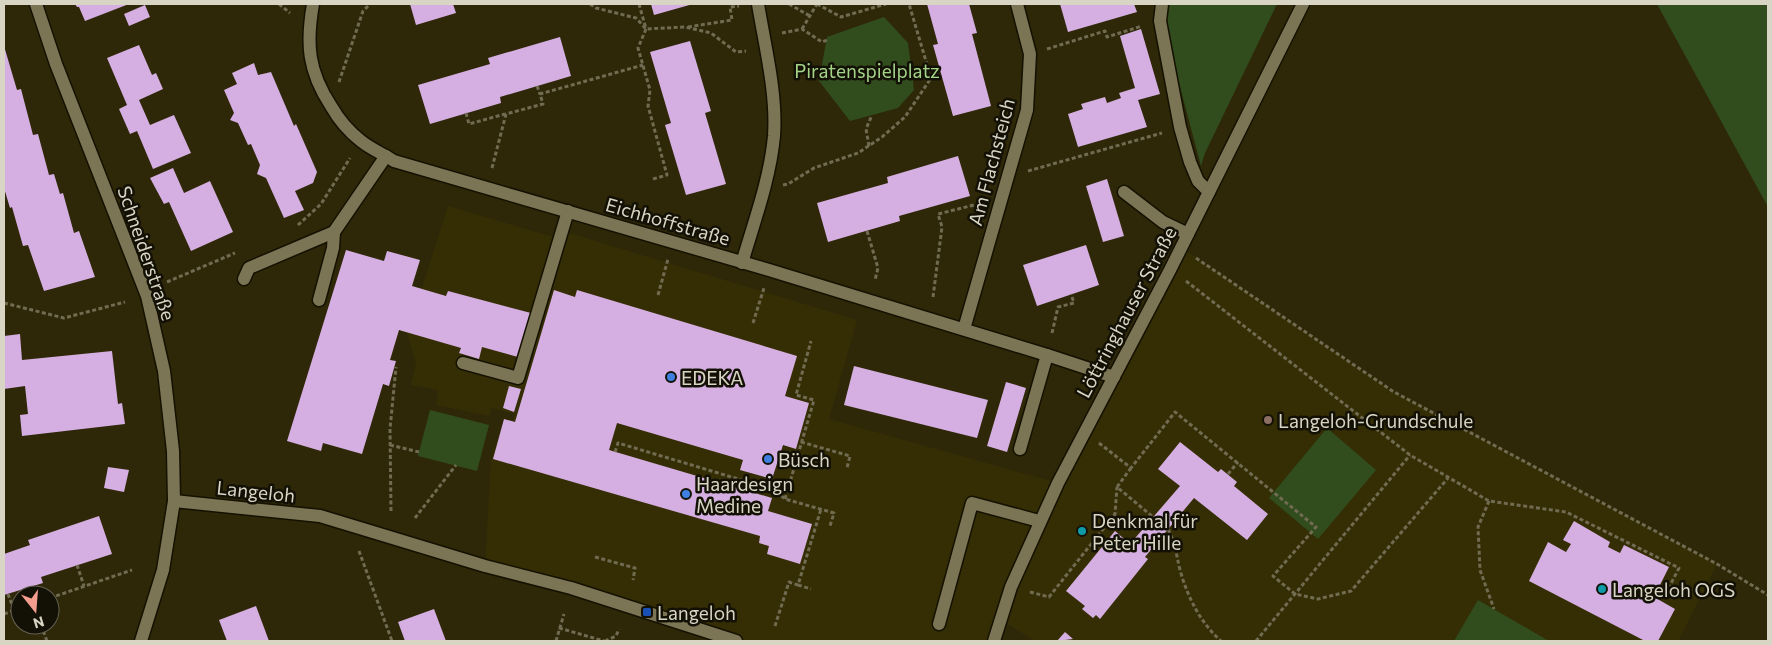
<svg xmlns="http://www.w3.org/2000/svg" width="1772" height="645" font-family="Commissioner,sans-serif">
<rect width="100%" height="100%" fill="#2e2809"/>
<path fill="#352e05" d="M448,206L567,241L569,233L857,320L829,419L1058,483L1181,247L1394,392L1717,564L1678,641H1035L1001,620L994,641H736L485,566L491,461L504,419L513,421L515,414L492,408L489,416L436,405L438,390L411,385L416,363L407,333L399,330L412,286L422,288Z"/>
<g fill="#314d1d">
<path d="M1161,4H1277L1205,153L1201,166L1159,8Z"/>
<path d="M1657,4H1768V207Z"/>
<path d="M884,17L908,43L914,90L898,108L850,121L819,81L827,37Z"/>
<path d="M430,410L489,425L477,471L418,456Z"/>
<path d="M1327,428L1376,470L1318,539L1269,498Z"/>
<path d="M1478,600L1549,641H1454Z"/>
</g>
<g fill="#d5afe1">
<path d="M75,4H129L85,21L79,7H77Z"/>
<path d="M410,4H453L456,13L416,25Z"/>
<path d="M651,4H693L654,15Z"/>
<path d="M927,4H969L977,33L972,34L991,106L953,116L933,45L938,44Z"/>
<path d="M1060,4H1134L1137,12L1068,32Z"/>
<path d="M145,5L150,17L129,26L124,14Z"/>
<path d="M1141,29L1160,94L1138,100L1147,127L1078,147L1068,114L1083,109L1081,104L1105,97L1107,103L1121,98L1119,93L1135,88L1120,36Z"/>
<path d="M560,37L571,76L500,97L501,103L430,124L418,85L490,64L488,58Z"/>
<path d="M690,41L711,111L705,113L726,184L686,195L665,125L671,123L650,52Z"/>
<path d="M139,45L152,75L156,73L163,89L139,100L150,125L174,115L191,153L153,169L137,131L130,134L119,109L127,105L107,58Z"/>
<path d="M4,46L17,90L21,89L33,135L38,134L49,175L54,174L60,194L63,193L74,233L79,231L95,277L44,291L28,245L23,246L12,207L10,208L4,188Z"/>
<path d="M254,63L258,75L271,72L294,126L296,124L317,172L313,183L295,191L304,210L284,218L266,178L257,174L260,165L251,144L248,145L238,123L230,120L234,113L224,90L237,84L232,73Z"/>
<path d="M958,156L970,196L899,216L900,221L828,242L817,203L888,183L887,177Z"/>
<path d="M173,168L184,193L210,181L233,232L191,251L169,202L164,204L150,178Z"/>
<path d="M1107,179L1124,236L1103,242L1086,186Z"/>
<path d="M1086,245L1099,285L1037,306L1023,265Z"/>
<path d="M346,250L384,261L387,251L420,260L412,286L446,296L448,291L531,313L518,357L482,347L479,359L459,353L461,348L399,330L390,360L396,361L389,386L383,384L362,454L323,443L321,451L287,441Z"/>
<path d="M554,290L575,297L577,290L797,356L785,396L809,403L796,449L783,445L772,479L740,470L743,460L617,423L609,450L772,498L768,511L812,524L800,564L767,554L769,546L759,543L760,536L493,459L504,419L515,422Z"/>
<path d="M20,334L22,360L112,351L118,404L122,403L125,424L22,436L20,415L28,414L25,386L4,389V336Z"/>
<path d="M854,366L988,400L977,438L844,405Z"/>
<path d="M1006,382L1026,388L1007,452L987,446Z"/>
<path d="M509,386L521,389L514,412L503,408Z"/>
<path d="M1180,442L1218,472L1221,469L1237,482L1234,486L1268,514L1247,540L1194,498L1145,557L1148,559L1100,619L1096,615L1093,618L1082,609L1085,606L1066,591L1115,531L1130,544L1180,486L1158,469Z"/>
<path d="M108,467L129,470L124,492L104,488Z"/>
<path d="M99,516L112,554L41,577L43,583L4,595V554L30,545L28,540Z"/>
<path d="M1574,521L1610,542L1608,547L1620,553L1624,545L1669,567L1654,597L1675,609L1658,641H1645L1529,581L1548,542L1566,552L1571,544L1563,540Z"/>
<path d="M256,606L269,641H227L219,620Z"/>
<path d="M434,609L446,641H405L398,622Z"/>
<path d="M1065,632L1073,639L1057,641Z"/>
</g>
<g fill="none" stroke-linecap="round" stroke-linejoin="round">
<g stroke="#151100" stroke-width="15">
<g id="service">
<path d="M1162,4L1160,21L1180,127L1190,162L1198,181L1209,192"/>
<path d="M1124,192L1163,222L1188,234"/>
<path d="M244,279L249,268L334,232L386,156"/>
<path d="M319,300L333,248L334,232"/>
<path d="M463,363L518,378L568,211"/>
<path d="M1020,449L1047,355"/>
<path d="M939,624L972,503L1039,521"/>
</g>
</g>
<g stroke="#151100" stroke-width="15">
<g id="minor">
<path d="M36,4L56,64L147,296L164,371L173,451L174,501L163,570L141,641"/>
<path d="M313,4C306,44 308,71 331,106C339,120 348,131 361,141C371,149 383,154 394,161L769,270L1047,355L1114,377"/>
<path d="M742,263C754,222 770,179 774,136C777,93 765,47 758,4"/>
<path d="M964,329L1027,110L1030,54L1017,4"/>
<path d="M174,501L320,516L485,566L571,588L736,641"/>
</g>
</g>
<g stroke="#151100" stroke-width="15">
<path id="tertiary" d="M994,641L1011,587L1058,483L1170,270L1303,4"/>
</g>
<g stroke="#716b52" stroke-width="3" stroke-dasharray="4 2.5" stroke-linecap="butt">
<path d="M279,4L290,13"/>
<path d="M590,4L596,8L636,18L646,29L685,27L711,33L736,52L746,51"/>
<path d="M639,4L646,29L638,48L650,90L648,106L667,175L653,179"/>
<path d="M789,4L810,16"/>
<path d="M817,4L841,17L886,4"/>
<path d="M688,27L732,20L730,7L739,6"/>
<path d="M802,29L817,4"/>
<path d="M782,33L802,29L822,42L827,40"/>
<path d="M1047,49L1105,31L1107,37L1142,26"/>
<path d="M339,82L363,11L370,4"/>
<path d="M537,86L540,94"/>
<path d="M466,113L469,124L505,114"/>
<path d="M869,146L866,129L872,115"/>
<path d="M492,168L506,114L543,104L540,94L643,65"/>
<path d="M1028,171L1162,133"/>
<path d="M783,185L788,184L814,168L858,153L882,137L905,117L931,78L909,4"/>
<path d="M298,225L321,204L350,158"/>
<path d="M867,231L878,268L875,280"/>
<path d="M1196,258L1394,392L1717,564L1768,595"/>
<path d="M1186,281L1410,455L1489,501L1566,512L1679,568L1665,595"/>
<path d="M167,282L235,253"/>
<path d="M658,295L668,259"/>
<path d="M933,297L942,227L938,214L982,203"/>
<path d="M4,303L64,318L125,302"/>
<path d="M753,323L764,288"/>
<path d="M1052,333L1058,307L1074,303L1071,294"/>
<path d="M801,442L850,456L847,468"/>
<path d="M1099,443L1131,468L1175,412L1316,527L1273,576L1295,594L1318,599L1351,591L1448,478"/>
<path d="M390,445L419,452"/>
<path d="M615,452L618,443L775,490L785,499L834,513L830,526"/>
<path d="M1131,468L1117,487L1153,517"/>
<path d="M1228,474L1238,462"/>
<path d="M785,499L814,400L796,395L811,341"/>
<path d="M1489,501L1478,527L1480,570L1494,609"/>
<path d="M391,511L390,429L396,367"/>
<path d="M415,518L456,465"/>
<path d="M1168,529C1176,545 1176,554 1180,570C1188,598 1200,622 1221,641"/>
<path d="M359,551L392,641"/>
<path d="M595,557L635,568L633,580"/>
<path d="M77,565L84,586"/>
<path d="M798,585L811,589"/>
<path d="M1030,592L1049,597L1115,514L1117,487"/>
<path d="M8,594L14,610"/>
<path d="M50,598L132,570"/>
<path d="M4,614L20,608"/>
<path d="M41,625L47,641"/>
<path d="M775,626L789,582L798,585L821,509"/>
<path d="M559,628L604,641"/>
<path d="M556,641L564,614"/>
<path d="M605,641L616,636L619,629"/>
<path d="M1256,641L1410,455"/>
</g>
<use href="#service" stroke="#7b7555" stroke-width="12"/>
<use href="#minor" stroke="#7b7555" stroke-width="12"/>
<use href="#tertiary" stroke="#7b7555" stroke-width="12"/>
</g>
<g fill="#3f7fe0" stroke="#131105" stroke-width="2">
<circle cx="671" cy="377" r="5"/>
<circle cx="768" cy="459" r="5"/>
<circle cx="686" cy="494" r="5"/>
</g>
<circle fill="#8d6e63" stroke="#131105" stroke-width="2" cx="1268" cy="420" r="5"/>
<g fill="#0f9aa8" stroke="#131105" stroke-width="2">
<circle cx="1082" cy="531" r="5"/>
<circle cx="1602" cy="589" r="5"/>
</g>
<rect fill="#1a4fb4" stroke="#131105" stroke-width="2" x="642" y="607" width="10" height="10" rx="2.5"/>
<g text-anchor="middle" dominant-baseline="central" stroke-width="5" stroke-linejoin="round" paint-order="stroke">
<g font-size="19" fill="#a5d489" stroke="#131105">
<text x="867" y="70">Piratenspielplatz</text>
</g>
<g font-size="19" fill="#d9d5c4" stroke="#131105">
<text transform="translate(991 162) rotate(-75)">Am Flachsteich</text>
<text transform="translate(668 221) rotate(16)">Eichhoffstraße</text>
<text transform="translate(147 253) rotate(71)">Schneiderstraße</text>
<text transform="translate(1126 312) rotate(-62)">Löttringhauser Straße</text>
<text transform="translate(256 491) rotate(6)">Langeloh</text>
</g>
<g font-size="19" fill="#d9d5c4" stroke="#131105" text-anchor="start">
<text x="681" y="377">EDEKA</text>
<text x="1278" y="420">Langeloh-Grundschule</text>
<text x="778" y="459">Büsch</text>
<text x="696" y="483">Haardesign<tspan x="696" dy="22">Medine</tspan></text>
<text x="1092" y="520">Denkmal für<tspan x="1092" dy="22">Peter Hille</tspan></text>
<text x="1612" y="589">Langeloh OGS</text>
<text x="657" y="612">Langeloh</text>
</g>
</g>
<rect width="1772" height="645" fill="none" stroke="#d9d5c4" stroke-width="10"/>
<g transform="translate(35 610) rotate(163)"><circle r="24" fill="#131105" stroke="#625f51"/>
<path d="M0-4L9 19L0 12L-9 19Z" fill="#f59d8e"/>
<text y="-8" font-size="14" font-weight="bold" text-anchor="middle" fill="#d9d5c4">N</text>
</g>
</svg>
